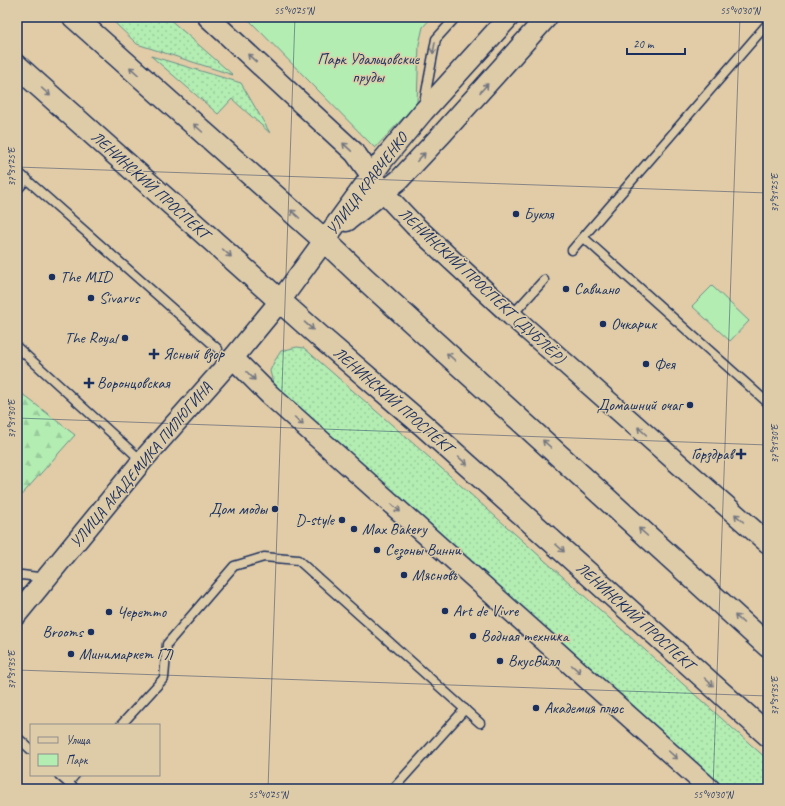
<svg xmlns="http://www.w3.org/2000/svg" width="785" height="806" font-family="Caveat,sans-serif">
<defs>
<pattern id="grass-dots" width="8" height="8" patternUnits="userSpaceOnUse"><rect width="8" height="8" fill="#b3edb2"/><path d="M2 2h.1M6 6h.1" fill="none" stroke="#99cc9c" stroke-width="1.8" stroke-linecap="round"/></pattern>
<pattern id="forest-firs" width="22" height="20" patternUnits="userSpaceOnUse"><rect width="22" height="20" fill="#b3edb2"/><path d="M5 1l3.5 6h-7zM16 11l3.5 6h-7z" fill="#99cc9c"/></pattern>
</defs>
<rect width="100%" height="100%" fill="#e1cca7"/>
<filter id="ink" filterUnits="userSpaceOnUse"><feTurbulence type="fractalNoise" baseFrequency=".025" numOctaves="2"/><feDisplacementMap in="SourceGraphic" scale="8" xChannelSelector="R" yChannelSelector="G"/><feConvolveMatrix kernelMatrix="1 2 1 2 8 2 1 2 1" color-interpolation-filters="sRGB"/></filter>
<g filter="url(#ink)">
<g fill="url(#grass-dots)" stroke="#678e88">
<path d="M112,17H167L233,75L137,44L114,22Z"/>
<path d="M151,56L241,83L270,133L232,99L218,114Z"/>
<path d="M297,347L304,348L431,459L768,760V789H725L282,394L273,383L270,371L274,362L281,351Z"/>
</g>
<path fill="url(#forest-firs)" stroke="#678e88" d="M17,390L75,435L17,500Z"/>
<g fill="#b3edb2" stroke="#678e88">
<path d="M246,17H432L423,27L419,44L417,103L375,148Z"/>
<path d="M712,286L749,321L730,341L692,306Z"/>
</g>
<g fill="none" stroke-linecap="round" stroke-linejoin="round">
<g stroke="#1b2f5e" stroke-width="11">
<g id="service">
<path d="M424,103L436,39L456,17"/>
<path d="M17,171L218,349"/>
<path d="M17,190L27,179"/>
<path d="M584,238L768,403"/>
<path d="M572,250L768,23"/>
<path d="M512,315L544,280"/>
<path d="M17,347L142,461"/>
<path d="M17,576L22,575L46,578"/>
<path d="M121,725L164,678L167,644L234,566L264,557L298,560L480,723"/>
<path d="M17,737L31,750"/>
<path d="M59,775L75,789"/>
<path d="M68,783L75,775"/>
<path d="M393,789L465,709"/>
</g>
</g>
<g stroke="#1b2f5e" stroke-width="23">
<g id="tertiary">
<path d="M208,17L355,153L383,192L414,225L512,316L768,543"/>
<path d="M347,221L399,180L443,133L547,17"/>
<path d="M233,358L270,395L710,789"/>
<path d="M17,614L142,461L233,358L280,301L383,160L423,112L509,17"/>
</g>
</g>
<g stroke="#1b2f5e" stroke-width="25">
<g id="primary">
<path d="M74,17L324,240L364,278L768,646"/>
<path d="M17,66L317,334L424,426L768,735"/>
</g>
</g>
<use href="#service" stroke="#decca9" stroke-width="8"/>
<use href="#tertiary" stroke="#decca9" stroke-width="20"/>
<use href="#primary" stroke="#decca9" stroke-width="22"/>
</g>
<defs><path id="oneway-shaft" d="M-6 0H5M1.5-3L5.5 0L1.5 3" fill="none" stroke-width="1.6" stroke-linecap="round" stroke-linejoin="round"/></defs>
<g stroke="#737680">
<use href="#oneway-shaft" transform="translate(434 48) rotate(100)"/>
<use href="#oneway-shaft" transform="translate(252 58) rotate(-137)"/>
<use href="#oneway-shaft" transform="translate(134 71) rotate(-138)"/>
<use href="#oneway-shaft" transform="translate(484 88) rotate(-48)"/>
<use href="#oneway-shaft" transform="translate(46 92) rotate(42)"/>
<use href="#oneway-shaft" transform="translate(198 128) rotate(-138)"/>
<use href="#oneway-shaft" transform="translate(347 147) rotate(-137)"/>
<use href="#oneway-shaft" transform="translate(421 157) rotate(-46)"/>
<use href="#oneway-shaft" transform="translate(295 214) rotate(-138)"/>
<use href="#oneway-shaft" transform="translate(227 253) rotate(42)"/>
<use href="#oneway-shaft" transform="translate(309 326) rotate(41)"/>
<use href="#oneway-shaft" transform="translate(451 357) rotate(-138)"/>
<use href="#oneway-shaft" transform="translate(251 376) rotate(45)"/>
<use href="#oneway-shaft" transform="translate(299 421) rotate(42)"/>
<use href="#oneway-shaft" transform="translate(642 431) rotate(-138)"/>
<use href="#oneway-shaft" transform="translate(547 444) rotate(-138)"/>
<use href="#oneway-shaft" transform="translate(463 461) rotate(42)"/>
<use href="#oneway-shaft" transform="translate(396 508) rotate(42)"/>
<use href="#oneway-shaft" transform="translate(739 518) rotate(-138)"/>
<use href="#oneway-shaft" transform="translate(643 532) rotate(-138)"/>
<use href="#oneway-shaft" transform="translate(560 548) rotate(42)"/>
<use href="#oneway-shaft" transform="translate(739 619) rotate(-138)"/>
<use href="#oneway-shaft" transform="translate(576 669) rotate(42)"/>
<use href="#oneway-shaft" transform="translate(709 682) rotate(42)"/>
<use href="#oneway-shaft" transform="translate(673 755) rotate(42)"/>
</g>
</g>
<path fill="none" stroke="#1b2f5e" stroke-width="1" stroke-opacity="0.45" d="M17,167L768,193M17,418L768,445M17,670L768,696M268,789L295,17M713,789L740,17"/>
<g fill="#1b2f5e" stroke="#decca9" stroke-width="1.5">
<circle cx="516" cy="214" r="4"/>
<circle cx="52" cy="277" r="4"/>
<circle cx="566" cy="289" r="4"/>
<circle cx="91" cy="298" r="4"/>
<circle cx="603" cy="324" r="4"/>
<circle cx="125" cy="338" r="4"/>
<path d="M152 348h4v4h4v4h-4v4h-4v-4h-4v-4h4z"/>
<circle cx="646" cy="364" r="4"/>
<path d="M87 377h4v4h4v4h-4v4h-4v-4h-4v-4h4z"/>
<circle cx="690" cy="405" r="4"/>
<path d="M739 448h4v4h4v4h-4v4h-4v-4h-4v-4h4z"/>
<circle cx="275" cy="509" r="4"/>
<circle cx="342" cy="520" r="4"/>
<circle cx="354" cy="529" r="4"/>
<circle cx="377" cy="550" r="4"/>
<circle cx="404" cy="575" r="4"/>
<circle cx="445" cy="611" r="4"/>
<circle cx="109" cy="612" r="4"/>
<circle cx="91" cy="632" r="4"/>
<circle cx="473" cy="636" r="4"/>
<circle cx="71" cy="654" r="4"/>
<circle cx="500" cy="661" r="4"/>
<circle cx="536" cy="708" r="4"/>
</g>
<g text-anchor="middle" dominant-baseline="central" stroke-width="3" stroke-linejoin="round" paint-order="stroke">
<g font-size="16" fill="#233862" stroke="#decca9">
<text x="368" y="59">Парк Удальцовские<tspan x="368" dy="18">пруды</tspan></text>
</g>
<g font-size="16" fill="#1b2f5e" stroke="#decca9">
<text transform="translate(367 184) rotate(-53)">УЛИЦА КРАВЧЕНКО</text>
<text transform="translate(150 185) rotate(42)">ЛЕНИНСКИЙ ПРОСПЕКТ</text>
<text transform="translate(482 286) rotate(43)">ЛЕНИНСКИЙ ПРОСПЕКТ (ДУБЛЁР)</text>
<text transform="translate(393 400) rotate(41)">ЛЕНИНСКИЙ ПРОСПЕКТ</text>
<text transform="translate(141 465) rotate(-50)">УЛИЦА АКАДЕМИКА ПИЛЮГИНА</text>
<text transform="translate(635 616) rotate(42)">ЛЕНИНСКИЙ ПРОСПЕКТ</text>
</g>
<g font-size="16" fill="#1b2f5e" stroke="#decca9" text-anchor="start">
<text x="524" y="214">Букля</text>
<text x="60" y="277">The MID</text>
<text x="574" y="289">Савиано</text>
<text x="99" y="298">Sivarus</text>
<text x="611" y="324">Очкарик</text>
<text x="117" y="338" text-anchor="end">The Royal</text>
<text x="163" y="354">Ясный взор</text>
<text x="654" y="364">Фея</text>
<text x="97" y="383">Воронцовская</text>
<text x="682" y="405" text-anchor="end">Домашний очаг</text>
<text x="733" y="454" text-anchor="end">Горздрав</text>
<text x="267" y="509" text-anchor="end">Дом моды</text>
<text x="334" y="520" text-anchor="end">D-style</text>
<text x="362" y="529">Max Bakery</text>
<text x="385" y="550">Сезоны Винни</text>
<text x="412" y="575">Мясновъ</text>
<text x="453" y="611">Art de Vivre</text>
<text x="117" y="612">Черетто</text>
<text x="83" y="632" text-anchor="end">Brooms</text>
<text x="481" y="636">Водная техника</text>
<text x="79" y="654">Минимаркет ГЛ</text>
<text x="508" y="661">ВкусВилл</text>
<text x="544" y="708">Академия плюс</text>
</g>
</g>
<rect width="785" height="806" fill="none" stroke="#decca9" stroke-width="44"/>
<rect x="30" y="724" width="130" height="52" fill="#decca9" stroke="#908d8b"/>
<rect x="38" y="737" width="20" height="6" fill="#decca9" stroke="#908d8b"/>
<text x="66" y="744" font-size="12" fill="#1b2f5e">Улица</text>
<rect x="38" y="754" width="20" height="12" fill="#b3edb2" stroke="#908d8b"/>
<text x="66" y="764" font-size="12" fill="#1b2f5e">Парк</text>
<path d="M627 48v6h58v-6" fill="none" stroke="#1b2f5e" stroke-width="2"/>
<text x="633" y="48" font-size="12" fill="#1b2f5e" stroke="#decca9" stroke-width="3" paint-order="stroke">20 m</text>
<rect x="22" y="22" width="741" height="762" fill="none" stroke="#1b2f5e" stroke-width="1.5"/>
<g font-size="10" text-anchor="middle" fill="#1b2f5e">
<text x="294" y="14">55°40'25"N</text>
<text x="740" y="14">55°40'30"N</text>
<text transform="translate(11 167) rotate(-90)" y="4">37°31'25"E</text>
<text transform="translate(774 193) rotate(-90)" y="4">37°31'25"E</text>
<text transform="translate(11 419) rotate(-90)" y="4">37°31'30"E</text>
<text transform="translate(774 444) rotate(-90)" y="4">37°31'30"E</text>
<text transform="translate(11 670) rotate(-90)" y="4">37°31'35"E</text>
<text transform="translate(774 696) rotate(-90)" y="4">37°31'35"E</text>
<text x="268" y="798">55°40'25"N</text>
<text x="713" y="798">55°40'30"N</text>
</g>
</svg>
